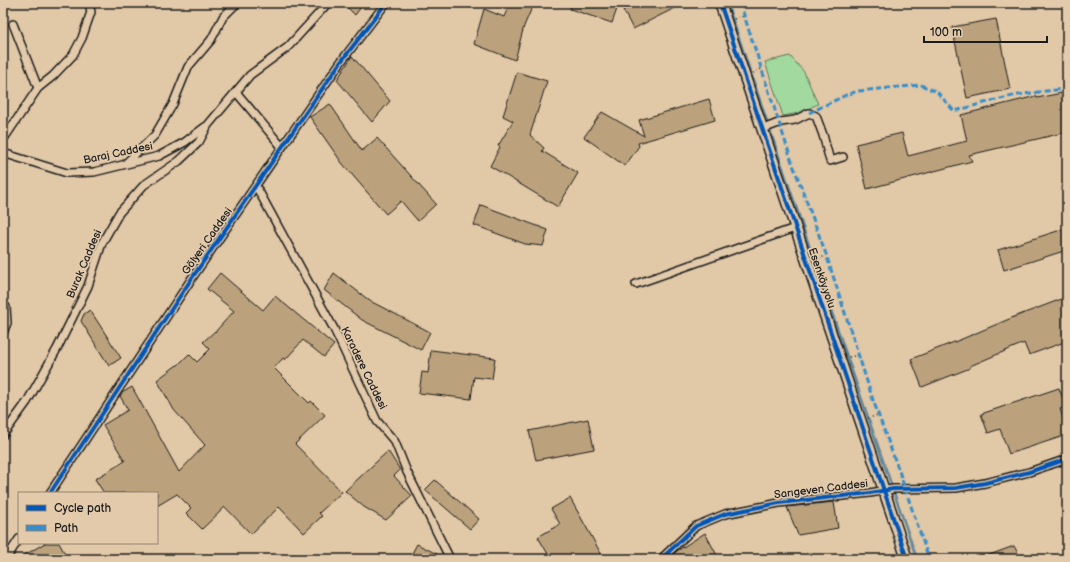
<svg xmlns="http://www.w3.org/2000/svg" width="1070" height="562" font-family="'Balsamiq Sans',sans-serif">
<rect width="100%" height="100%" fill="#e1c8a6"/>
<filter id="ink" filterUnits="userSpaceOnUse"><feTurbulence type="fractalNoise" baseFrequency=".025" numOctaves="2"/><feDisplacementMap in="SourceGraphic" scale="8" xChannelSelector="R" yChannelSelector="G"/><feConvolveMatrix kernelMatrix="1 2 1 2 8 2 1 2 1" color-interpolation-filters="sRGB"/></filter>
<g filter="url(#ink)">
<path fill="#a1d99e" stroke="#5e7a5d" d="M790,56L804,72L818,104L799,113L783,116L765,62Z"/>
<g fill="none" stroke-linecap="round" stroke-linejoin="round">
<path stroke="#63889d" stroke-width="2.5" d="M727,3L832,313L917,559"/>
</g>
<g fill="#bba27d" stroke="#1c1c1c">
<path d="M343,3H364L355,15Z"/>
<path d="M510,3H534L524,26L515,60L474,44L484,9L504,17Z"/>
<path d="M572,3H619L612,23L570,9Z"/>
<path d="M638,3H685L633,29L623,10Z"/>
<path d="M996,19L1010,89L967,98L952,27Z"/>
<path d="M352,56L390,101L372,122L337,80Z"/>
<path d="M517,72L547,81L530,135L544,148L542,151L578,173L558,207L490,166L500,147L498,146L513,121L503,116Z"/>
<path d="M1067,92V132L969,155L972,161L867,189L856,144L902,133L908,156L967,141L961,115L1036,96L1037,98Z"/>
<path d="M709,99L715,120L638,143L639,146L625,166L584,137L602,112L644,136L639,120Z"/>
<path d="M330,104L362,151L377,138L436,204L418,221L401,201L386,214L342,163L310,117Z"/>
<path d="M481,205L548,230L543,246L525,244L474,225Z"/>
<path d="M1067,228V250L1004,270L998,250Z"/>
<path d="M220,273L263,310L275,296L334,345L324,357L303,340L285,360L283,358L274,368L309,403L311,401L325,415L295,444L342,492L319,513L322,516L304,533L279,507L251,534L225,507L202,529L186,513L191,508L177,494L157,506V493H104L95,479L125,461L103,425L128,410L120,396L122,393L132,387L179,472L205,445L174,410L157,380L177,365V366L189,354L197,362L210,349L203,342L215,331V332L234,311L207,289Z"/>
<path d="M334,273L370,301L430,332L421,350L362,320L324,290Z"/>
<path d="M1067,297V341L1029,355L1024,343L970,366V368L922,387L911,359L962,339L1014,317Z"/>
<path d="M90,310L121,358L109,366L81,321L84,314Z"/>
<path d="M431,350L495,358L492,379L474,377L471,399L419,393L422,372L428,373Z"/>
<path d="M1059,388L1066,407L1060,409L1067,430V435L1009,454L1000,429L988,433L981,414Z"/>
<path d="M588,419L594,449L536,460L529,431Z"/>
<path d="M388,451L400,470L394,476L412,496L386,520L364,507L345,491Z"/>
<path d="M435,480L479,519L470,529L425,490Z"/>
<path d="M570,498L604,559H551L538,537L560,524L551,509Z"/>
<path d="M834,502L838,528L798,535L787,507Z"/>
<path d="M705,533L719,559H668L677,551Z"/>
<path d="M45,543H59L68,559H18Z"/>
<path d="M417,544L437,554L435,559H409Z"/>
<path d="M1014,546L1021,559H982L981,558Z"/>
</g>
<g fill="none" stroke-linecap="round" stroke-linejoin="round">
<g stroke="#1c1c1c" stroke-width="10">
<g id="street">
<path d="M13,24L38,88"/>
<path d="M236,92L282,147"/>
<path d="M763,129L781,122L795,120L809,113L816,116L823,135L830,161L843,157"/>
<path d="M3,140L38,88L53,76L73,55L82,38L91,12L89,3"/>
<path d="M3,153L67,173L94,172L159,156L185,142L205,127"/>
<path d="M126,163L155,135L173,104L188,67L211,40L223,17L237,3"/>
<path d="M256,186L334,329L377,421L395,442L407,472L450,559"/>
<path d="M636,284L795,228"/>
<path d="M3,304L6,307L7,323L3,333"/>
<path d="M3,435L27,402L57,349L88,286L102,243L119,213L144,185L179,161L199,142L208,125L250,75L288,47L328,3"/>
<path d="M50,493L192,278L340,63L386,3"/>
<path d="M6,559L19,539"/>
<path d="M661,559L696,526L725,514L779,503L870,493L893,489L956,488L985,483L1029,472L1067,459"/>
</g>
</g>
<g stroke="#1c1c1c" stroke-width="13">
<path id="secondary" d="M720,3L907,559"/>
</g>
<g stroke="#1c1c1c" stroke-width="1.5" stroke-dasharray="1 3" stroke-linecap="butt">
<path d="M734,19L744,16"/>
<path d="M753,73L762,69"/>
<path d="M815,260L826,256"/>
<path d="M849,357L859,355"/>
<path d="M868,418L879,415"/>
</g>
<use href="#street" stroke="#e2caab" stroke-width="7"/>
<use href="#secondary" stroke="#e2caab" stroke-width="10"/>
<g stroke="#388dca" stroke-width="3" stroke-dasharray="6 3" stroke-linecap="butt">
<path d="M740,3L792,162L826,254L873,400L899,471L929,559"/>
<path d="M809,113L846,95L858,91L921,85L937,92L954,111C968,108 982,103 996,100C1019,94 1043,91 1067,89"/>
</g>
<g stroke="#e2caab" stroke-width="6">
<g id="cycleway">
<path d="M720,3L907,559"/>
<path d="M50,493L192,278L340,63L386,3"/>
<path d="M661,559L696,526L725,514L779,503L870,493L893,489L956,488L985,483L1029,472L1067,459"/>
</g>
</g>
<use href="#cycleway" stroke="#0057b8" stroke-width="4"/>
</g>
</g>
<g text-anchor="middle" dominant-baseline="central" stroke-width="3.5" stroke-linejoin="round" paint-order="stroke">
<g font-size="11" fill="#1c1c1c" stroke="#e2caab">
<text transform="translate(118 153) rotate(-12)">Baraj Caddesi</text>
<text transform="translate(207 241) rotate(-55)">Gölyeri Caddesi</text>
<text transform="translate(84 264) rotate(-67)">Burak Caddesi</text>
<text transform="translate(822 278) rotate(71)">Esenköy yolu</text>
<text transform="translate(364 368) rotate(64)">Karadere Caddesi</text>
<text transform="translate(821 489) rotate(-7)">Sarıgeven Caddesi</text>
</g>
</g>
<rect width="1070" height="562" fill="none" stroke="#e2caab" stroke-width="16"/>
<rect x="8" y="8" width="1054" height="546" fill="none" stroke="#1c1c1c" stroke-width="1.5" filter="url(#ink)"/>
<rect x="18" y="492" width="140" height="52" fill="#e2caab" stroke="#938472"/>
<rect x="26" y="505" width="20" height="6" fill="#0057b8" stroke="#938472"/>
<text x="54" y="512" font-size="12" fill="#1c1c1c">Cycle path</text>
<rect x="26" y="525" width="20" height="6" fill="#388dca" stroke="#938472"/>
<text x="54" y="532" font-size="12" fill="#1c1c1c">Path</text>
<path d="M924 36v6h123v-6" fill="none" stroke="#1c1c1c" stroke-width="2"/>
<text x="930" y="36" font-size="12" fill="#1c1c1c" stroke="#e2caab" stroke-width="3" paint-order="stroke">100 m</text>
</svg>
